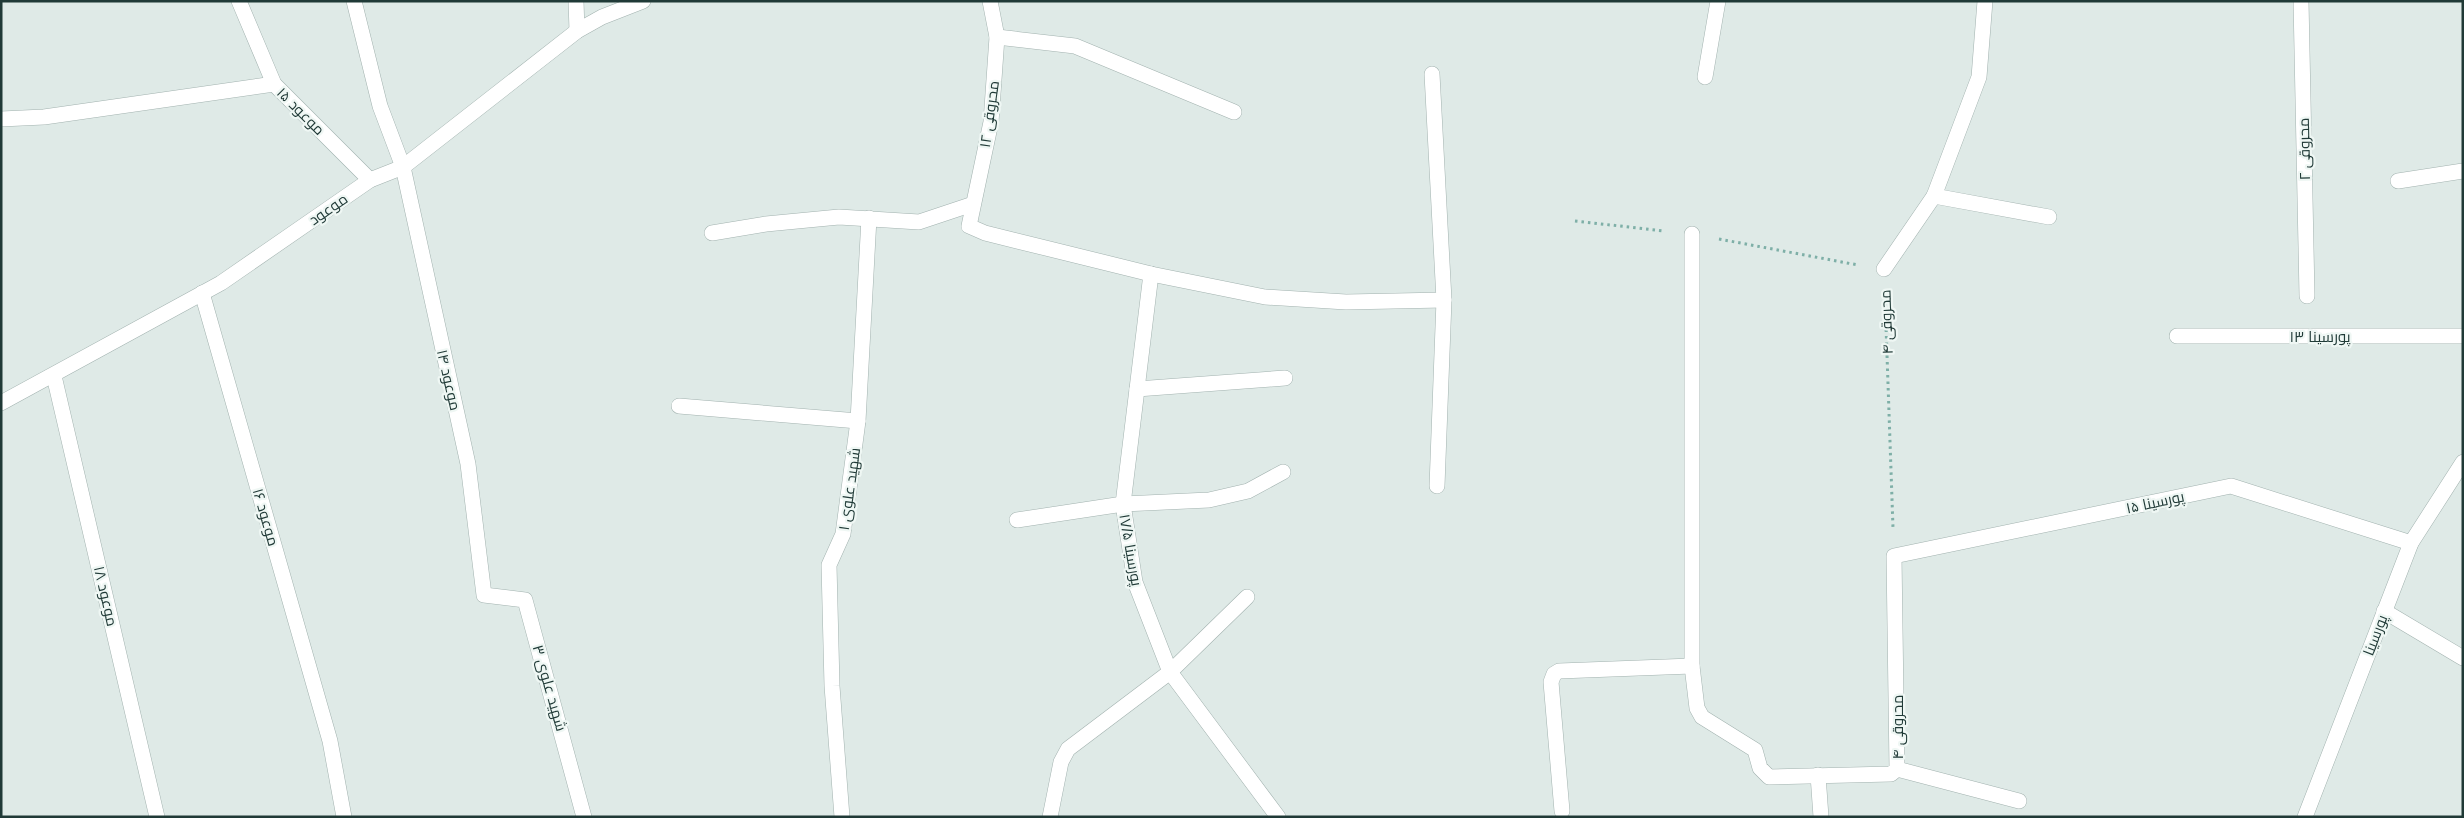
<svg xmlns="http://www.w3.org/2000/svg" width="2464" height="818" font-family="Helvetica,Cairo,sans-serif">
<rect width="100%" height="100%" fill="#dfeae7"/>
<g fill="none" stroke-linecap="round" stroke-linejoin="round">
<g stroke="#a2b2af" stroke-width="16">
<g id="minor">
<path d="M239,1L274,84L370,180"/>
<path d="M354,1L380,106L403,167L468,464L484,595L525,600L584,817"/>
<path d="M576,1L577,31"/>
<path d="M990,1L997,37L991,122L969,226L985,233L1151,274L1265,297L1346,302L1444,300"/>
<path d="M2301,1L2307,296"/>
<path d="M997,37L1075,46L1234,112"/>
<path d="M1432,74L1444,300L1437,486"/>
<path d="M1705,77L1718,1"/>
<path d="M1,119L44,117L274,84"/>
<path d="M2398,181L2463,171"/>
<path d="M1934,196L2049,217"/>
<path d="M712,233L766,224L839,217L919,222L973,204"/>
<path d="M1692,234V666L1697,708L1702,717L1755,750L1760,768L1769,777L1891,774L1897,769L1894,556L2231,486L2411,543"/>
<path d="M1884,269L1934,196L1979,77L1985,1"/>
<path d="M1151,274L1123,504L1135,582L1170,672L1278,817"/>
<path d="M202,293L330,741L344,817"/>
<path d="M2177,336H2463"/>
<path d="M54,376L157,817"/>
<path d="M1137,389L1285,378"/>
<path d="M1,403L221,283L370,180L403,167L577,31L602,17L643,1"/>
<path d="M679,406L858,421"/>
<path d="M1017,520L1123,504L1209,500L1248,491L1283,472"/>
<path d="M2384,611L2463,658"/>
<path d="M1897,769L2019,801"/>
<path d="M1818,775L1821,817"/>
<path d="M1562,811L1551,682L1554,674L1559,671L1692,666"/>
<path d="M842,817L832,686L829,565L843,534L858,421L869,218"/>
<path d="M1050,817L1061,762L1068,749L1170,672L1247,597"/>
</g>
</g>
<g stroke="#a2b2af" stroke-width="16">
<path id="tertiary" d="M2305,817L2411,543L2463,462"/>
</g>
<g stroke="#7eafa7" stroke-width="3" stroke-dasharray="2.5 4" stroke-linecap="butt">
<path d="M1575,221L1664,231"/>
<path d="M1719,239L1858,265"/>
<path d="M1885,297L1893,528"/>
</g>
<use href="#minor" stroke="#fff" stroke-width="15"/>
<use href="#tertiary" stroke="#fff" stroke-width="15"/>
</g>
<g text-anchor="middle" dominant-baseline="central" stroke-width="4.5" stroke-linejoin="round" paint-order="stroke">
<g font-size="15" fill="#203a37" stroke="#eff7f4">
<text transform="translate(301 111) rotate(45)">موعود ۱۵</text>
<text transform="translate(989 114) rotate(-82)">محروقی ۱۲</text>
<text transform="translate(2304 149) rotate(-91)">محروقی ۲</text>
<text transform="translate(328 209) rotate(-35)">موعود</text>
<text transform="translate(1886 322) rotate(-92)">محروقی ۴</text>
<text x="2320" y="336">پورسینا ۱۳</text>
<text transform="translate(449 380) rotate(77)">موعود ۱۴</text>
<text transform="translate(849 489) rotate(-82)">شهید علوی ۱</text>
<text transform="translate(2155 502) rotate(-12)">پورسینا ۱۵</text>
<text transform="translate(266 517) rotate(74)">موعود ۱۶</text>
<text transform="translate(1131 550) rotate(80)">پورسینا ۱۷/۵</text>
<text transform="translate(106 596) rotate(77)">موعود ۱۸</text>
<text transform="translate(2375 635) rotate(-69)">پورسینا</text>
<text transform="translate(550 688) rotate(74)">شهید علوی ۳</text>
<text transform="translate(1897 727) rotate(-90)">محروقی ۴</text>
</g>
</g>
<rect width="2464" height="818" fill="none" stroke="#203a37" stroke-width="5"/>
</svg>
